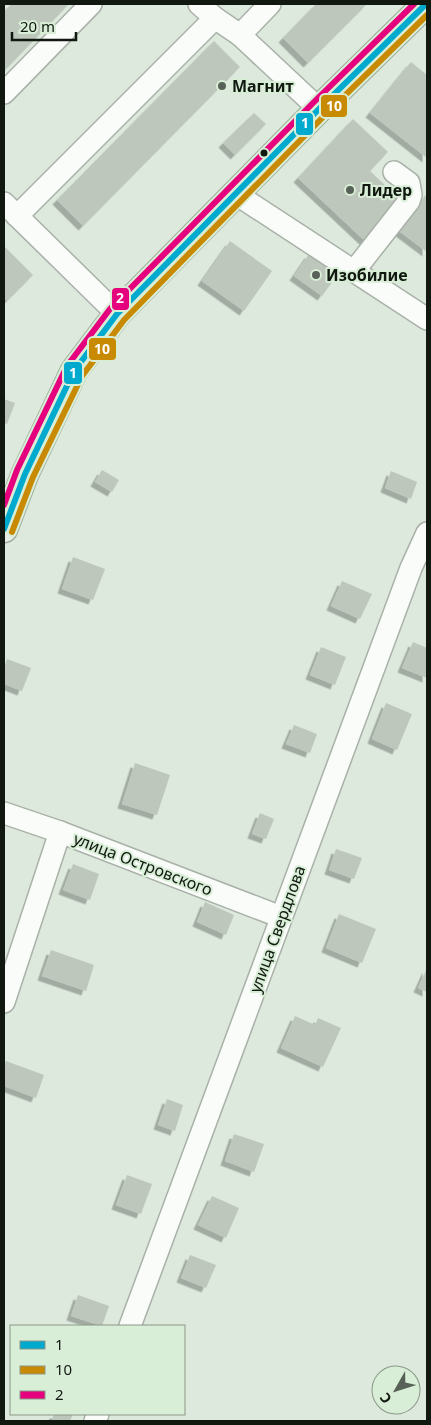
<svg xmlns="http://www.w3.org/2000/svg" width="431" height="1425" font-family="'Noto Sans',sans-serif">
<defs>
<filter id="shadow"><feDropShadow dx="-4.5" dy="4.5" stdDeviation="0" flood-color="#0004"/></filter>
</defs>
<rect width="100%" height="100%" fill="#dde9dc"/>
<g fill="#bec7bc" filter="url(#shadow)">
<path d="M11,4H69L4,71V12Z"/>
<path d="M316,4H367L308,63L283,38Z"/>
<path d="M214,41L240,67L83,226L57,200Z"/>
<path d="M411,62L427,75V158L370,113Z"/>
<path d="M254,113L266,124L235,155L223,143Z"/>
<path d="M353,119L388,152L370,171L402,201L365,241L298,178Z"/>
<path d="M427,193V252L399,231Z"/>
<path d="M230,241L272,271L244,311L202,281Z"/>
<path d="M4,246L33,275L7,301L4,298Z"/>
<path d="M309,254L338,274L322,296L294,276Z"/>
<path d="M4,399L15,403L7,424L4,423Z"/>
<path d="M102,470L119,480L112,492L95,482Z"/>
<path d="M391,471L417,482L411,499L385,488Z"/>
<path d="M73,557L105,569L93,600L62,589Z"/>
<path d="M342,581L372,594L360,619L331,606Z"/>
<path d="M413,642L427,648V678L402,668Z"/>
<path d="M321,647L346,657L335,685L310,675Z"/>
<path d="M7,659L31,668L22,691L4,684V668Z"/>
<path d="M386,703L412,714L397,750L372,739Z"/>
<path d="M294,725L317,734L310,753L286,744Z"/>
<path d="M135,763L170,775L157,815L122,804Z"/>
<path d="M260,813L274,819L266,839L252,834Z"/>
<path d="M336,849L362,858L354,879L329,870Z"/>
<path d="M73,864L99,874L90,900L63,890Z"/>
<path d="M205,902L234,915L226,935L197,922Z"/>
<path d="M339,914L376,929L362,963L326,948Z"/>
<path d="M51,950L94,965L86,991L42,976Z"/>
<path d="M427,968V992L418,988Z"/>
<path d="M295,1016L315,1025L318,1018L341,1028L323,1067L281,1048Z"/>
<path d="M6,1061L44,1075L36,1098L4,1086V1066Z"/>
<path d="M167,1099L183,1105L175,1131L158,1125Z"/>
<path d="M234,1134L264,1144L254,1172L225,1161Z"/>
<path d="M127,1175L152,1184L141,1214L116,1205Z"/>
<path d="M212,1196L239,1208L226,1238L198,1225Z"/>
<path d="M190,1255L216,1265L206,1288L181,1278Z"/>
<path d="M78,1295L109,1306L102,1326L71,1316Z"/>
<path d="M54,1414H73L70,1421H58L52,1419Z"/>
</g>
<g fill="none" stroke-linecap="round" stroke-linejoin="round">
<g stroke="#a9b1a8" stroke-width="24">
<g id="minor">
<path d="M199,4L215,18L240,35"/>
<path d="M270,4L240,35L319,109"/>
<path d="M4,93L91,4"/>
<path d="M236,194L427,319"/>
<path d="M4,203L117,314"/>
<path d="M17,216L215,18"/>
<path d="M354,271L409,201L411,195L409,183L394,172"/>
<path d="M4,813L60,832L281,917"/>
<path d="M4,1002L60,832"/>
<path d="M130,1326L411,568L427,533"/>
<path d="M95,1421L98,1414"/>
</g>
</g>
<g stroke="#9faf9e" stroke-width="29">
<path id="major" d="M4,529L25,474L74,371L117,314L319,109L426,4"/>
</g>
<use href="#minor" stroke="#fafcfa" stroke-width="21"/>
<use href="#major" stroke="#e6ede5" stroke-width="26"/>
<g stroke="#d9eed7" stroke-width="10">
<path id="bus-1" d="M4,529L25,474L74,371L117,314L319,109L426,4"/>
</g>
<g stroke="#d9eed7" stroke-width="10">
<path id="bus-2" d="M12,532L33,477L82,376L124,320L325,115L427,15"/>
</g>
<g stroke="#d9eed7" stroke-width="10">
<path id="bus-3" d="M4,505L17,470L67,366L110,309L313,103L414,4"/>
</g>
<use href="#bus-1" stroke="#00a9ce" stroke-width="6"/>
<use href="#bus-2" stroke="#c98a03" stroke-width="6"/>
<use href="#bus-3" stroke="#e5007d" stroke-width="6"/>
</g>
<g fill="#586157" stroke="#d9eed7" stroke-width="2">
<circle cx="222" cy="86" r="5"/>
<circle cx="350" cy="190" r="5"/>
<circle cx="316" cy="275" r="5"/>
</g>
<circle fill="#101810" stroke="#d9eed7" stroke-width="2" cx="264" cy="153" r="4.5"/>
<g text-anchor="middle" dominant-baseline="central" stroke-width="4" stroke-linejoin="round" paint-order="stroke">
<g font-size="16" font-weight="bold" fill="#101810" stroke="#d9eed7" text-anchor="start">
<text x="232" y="86">Магнит</text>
<text x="360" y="190">Лидер</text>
<text x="326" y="275">Изобилие</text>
</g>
<g font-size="16" fill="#101810" stroke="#d9eed7">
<text transform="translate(143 864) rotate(21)">улица Островского</text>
<text transform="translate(277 929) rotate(-70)">улица Свердлова</text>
</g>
</g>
<g stroke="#d9eed7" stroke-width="2">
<rect x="320" y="94" width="28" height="24" rx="5" fill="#c98a03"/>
<rect x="295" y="112" width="19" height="24" rx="5" fill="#00a9ce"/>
<rect x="111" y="287" width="19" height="24" rx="5" fill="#e5007d"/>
<rect x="88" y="337" width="29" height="24" rx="5" fill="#c98a03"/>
<rect x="63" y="361" width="20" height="24" rx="5" fill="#00a9ce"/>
</g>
<g font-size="14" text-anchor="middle" font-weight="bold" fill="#fff">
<text x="334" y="111">10</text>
<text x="305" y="128">1</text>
<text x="120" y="303">2</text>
<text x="102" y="354">10</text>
<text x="73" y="378">1</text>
</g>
<rect width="431" height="1425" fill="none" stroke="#101810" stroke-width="10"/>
<rect x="10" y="1325" width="175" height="90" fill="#d9eed7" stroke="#899887"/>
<rect x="20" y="1341" width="25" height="8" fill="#00a9ce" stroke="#899887"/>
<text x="55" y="1350" font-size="15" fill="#101810">1</text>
<rect x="20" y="1366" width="25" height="8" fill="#c98a03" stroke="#899887"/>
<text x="55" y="1375" font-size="15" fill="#101810">10</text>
<rect x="20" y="1391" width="25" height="8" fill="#e5007d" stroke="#899887"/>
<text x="55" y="1400" font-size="15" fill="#101810">2</text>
<g transform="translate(396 1390) rotate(231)"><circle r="24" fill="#d9eed7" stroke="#899887"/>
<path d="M0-4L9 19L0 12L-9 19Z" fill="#586157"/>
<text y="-8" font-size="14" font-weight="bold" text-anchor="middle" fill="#101810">С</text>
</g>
<path d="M12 32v8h64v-8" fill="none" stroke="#101810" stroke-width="2.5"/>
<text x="20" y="32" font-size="15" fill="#101810" stroke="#d9eed7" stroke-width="4" paint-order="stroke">20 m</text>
</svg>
